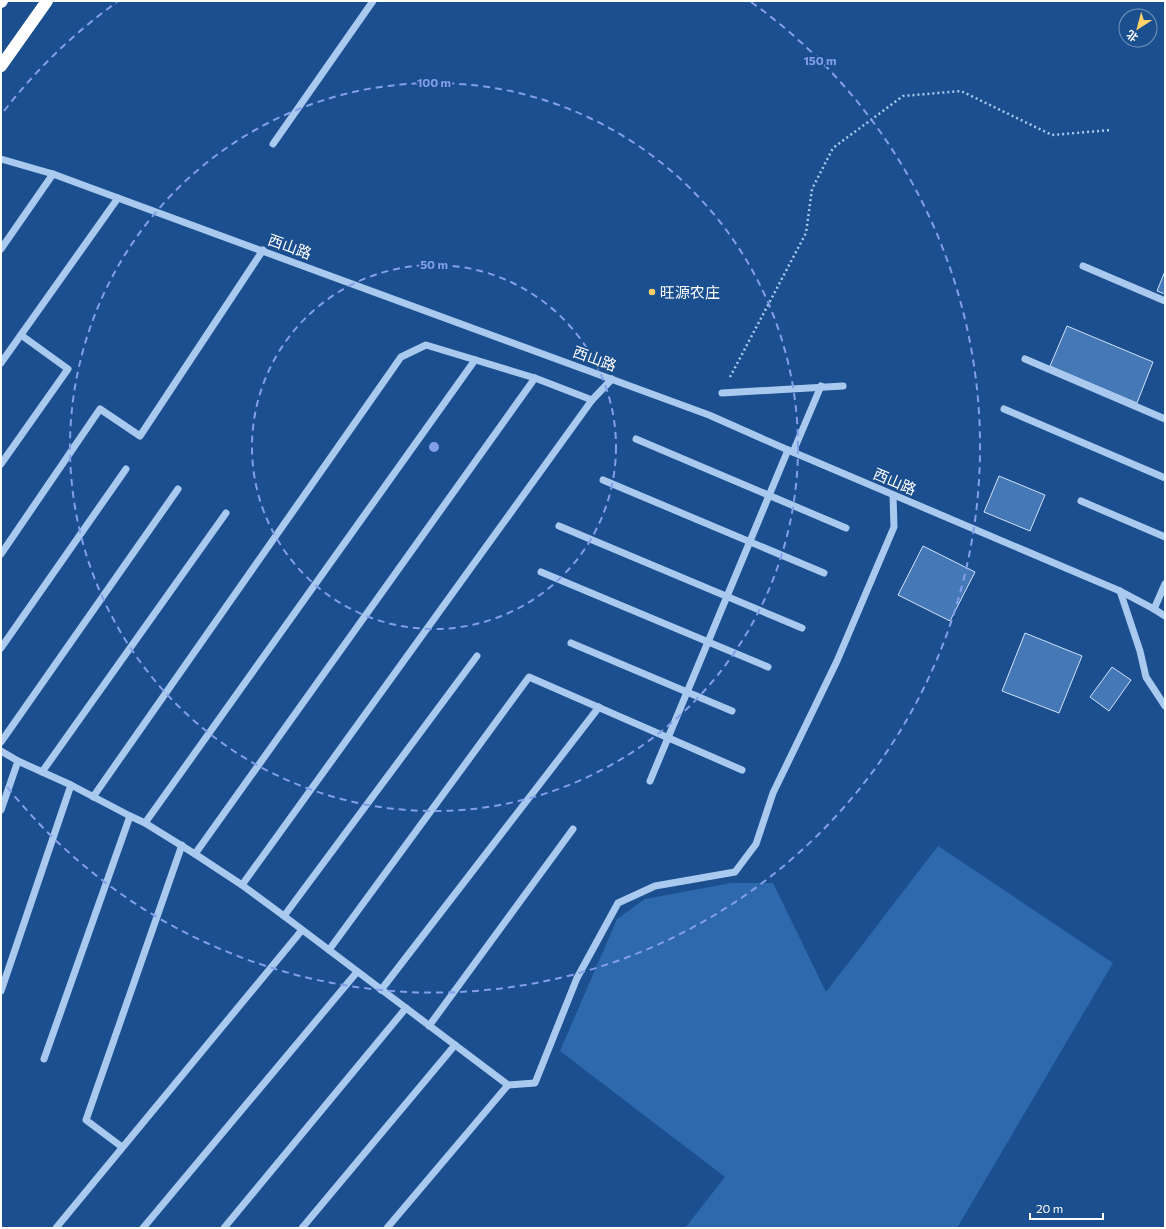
<svg xmlns="http://www.w3.org/2000/svg" width="1166" height="1229" font-family="Commissioner,'Noto Sans SC',sans-serif">
<rect width="100%" height="100%" fill="#1b4f8f"/>
<path fill="#2e69ad" d="M938,846L1113,963L957,1228H685L725,1177L560,1051L617,919L645,899L731,883H773L826,992Z"/>
<g fill="#4478b7" stroke="#cfe3fa">
<path d="M1165,271V294L1157,291Z"/>
<path d="M1067,326L1153,362L1137,403L1050,366Z"/>
<path d="M999,476L1045,495L1030,531L984,512Z"/>
<path d="M923,546L975,572L950,621L898,595Z"/>
<path d="M1025,633L1082,656L1059,713L1002,691Z"/>
<path d="M1112,667L1131,680L1109,711L1090,697Z"/>
</g>
<g fill="none" stroke-linecap="round" stroke-linejoin="round">
<path stroke="#a9c9ee" stroke-width="2.5" stroke-dasharray="2 3" stroke-linecap="butt" d="M730,377L806,233L812,189L833,148L903,96L961,91L1052,135L1111,130"/>
<g stroke="#a9c9ee" stroke-width="7">
<path d="M273,144L373,1"/>
<path d="M1,159L53,174L118,198L709,415L788,450L1120,591L1154,609L1165,616"/>
<path d="M1,249L53,174"/>
<path d="M1083,266L1165,301"/>
<path d="M1025,359L1165,419"/>
<path d="M1,363L118,198"/>
<path d="M722,393L843,386"/>
<path d="M1004,409L1165,478"/>
<path d="M636,439L846,528"/>
<path d="M793,452L821,386"/>
<path d="M1,464L68,369L21,335"/>
<path d="M603,480L824,573"/>
<path d="M1081,501L1165,537"/>
<path d="M559,526L802,628"/>
<path d="M1,554L100,409L140,436L263,250"/>
<path d="M541,572L768,667"/>
<path d="M1120,591L1140,651L1146,677L1165,706"/>
<path d="M1154,609L1165,584"/>
<path d="M571,643L732,711"/>
<path d="M1,648L126,469"/>
<path d="M1,742L178,489"/>
<path d="M1,751L18,761L71,785L130,816L145,823L195,854L242,885L284,916L329,950L508,1085L535,1083L577,978L618,903L655,886L735,872L756,844L773,793L837,661L894,527L893,495"/>
<path d="M42,772L226,513"/>
<path d="M650,781L788,450"/>
<path d="M93,797L401,357L426,345L535,378L592,400L612,379"/>
<path d="M1,810L18,761"/>
<path d="M145,823L475,360"/>
<path d="M195,854L535,378"/>
<path d="M242,885L592,400"/>
<path d="M284,916L477,656"/>
<path d="M329,950L529,677L742,770"/>
<path d="M381,990L599,707"/>
<path d="M1,991L71,785"/>
<path d="M429,1026L573,829"/>
<path d="M44,1059L130,816"/>
<path d="M122,1147L86,1120L182,845"/>
<path d="M56,1228L302,930"/>
<path d="M143,1228L357,972"/>
<path d="M224,1228L406,1008"/>
<path d="M302,1228L455,1045"/>
<path d="M387,1228L508,1085"/>
</g>
<g stroke="#fff" stroke-width="12">
<path d="M1,2L2,1"/>
<path d="M1,66L47,1"/>
</g>
</g>
<g fill="none" stroke="#839eea" stroke-width="2" stroke-dasharray="7 5">
<circle cx="434" cy="447" r="182"/>
<circle cx="434" cy="447" r="364"/>
<path d="M4 111A546 546 0 0 1 117 2M751 2A546 546 0 1 1 4 783"/>
</g>
<circle fill="#ffd166" stroke="#1b4f8f" stroke-width="1.5" cx="652" cy="292" r="4"/>
<g text-anchor="middle" dominant-baseline="central" stroke-width="4" stroke-linejoin="round" paint-order="stroke">
<g font-size="15" fill="#fff" stroke="#1b4f8f">
<text transform="translate(290 246) rotate(20)">西山路</text>
<text transform="translate(595 358) rotate(20)">西山路</text>
<text transform="translate(895 481) rotate(23)">西山路</text>
</g>
<g font-size="15" fill="#fff" stroke="#1b4f8f" text-anchor="start">
<text x="660" y="292">旺源农庄</text>
</g>
</g>
<circle cx="434" cy="447" r="6" fill="#839eea" stroke="#1b4f8f" stroke-width="2"/>
<g font-size="12" text-anchor="middle" font-weight="bold" fill="#839eea" stroke="#1b4f8f" stroke-width="4" stroke-linejoin="round" paint-order="stroke">
<text x="820" y="65">150 m</text>
<text x="434" y="87">100 m</text>
<text x="434" y="269">50 m</text>
</g>
<rect width="1166" height="1229" fill="none" stroke="#ffffff" stroke-width="4"/>
<g transform="translate(1138 28) rotate(216)"><circle r="19" fill="#1b4f8f" stroke="#7695bc"/>
<path d="M0-3L7 15L0 10L-7 15Z" fill="#ffd166"/>
<text y="-6" font-size="11" font-weight="bold" text-anchor="middle" fill="#ffffff">北</text>
</g>
<path d="M1030 1213v6h73v-6" fill="none" stroke="#ffffff" stroke-width="2"/>
<text x="1036" y="1213" font-size="12" fill="#ffffff" stroke="#1b4f8f" stroke-width="3" paint-order="stroke">20 m</text>
</svg>
